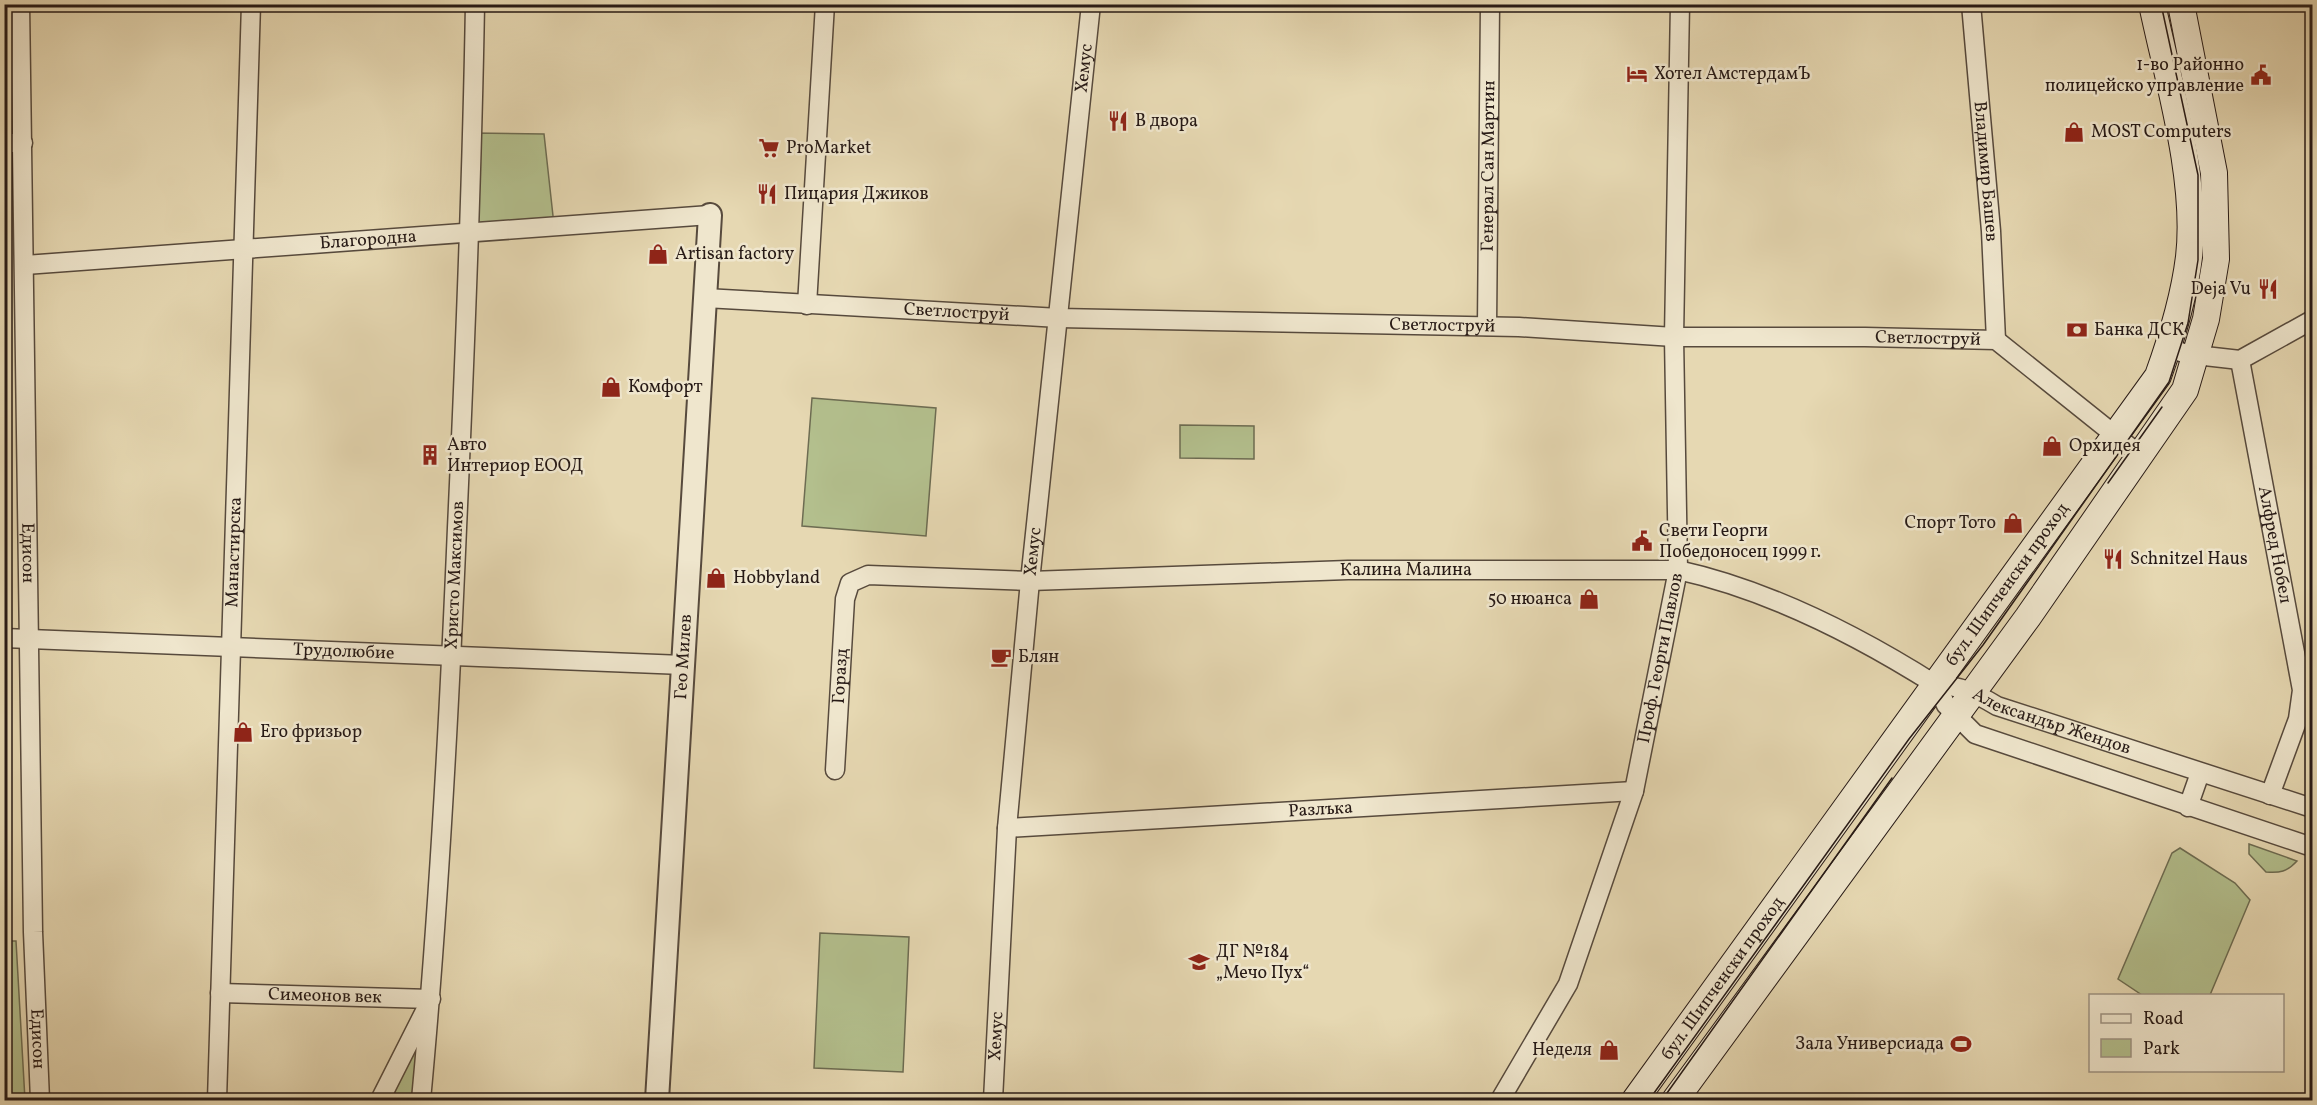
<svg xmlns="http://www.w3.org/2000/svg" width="2317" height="1105" font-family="Vollkorn,serif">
<rect width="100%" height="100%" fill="#e6d8b2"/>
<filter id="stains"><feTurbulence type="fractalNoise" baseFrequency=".00333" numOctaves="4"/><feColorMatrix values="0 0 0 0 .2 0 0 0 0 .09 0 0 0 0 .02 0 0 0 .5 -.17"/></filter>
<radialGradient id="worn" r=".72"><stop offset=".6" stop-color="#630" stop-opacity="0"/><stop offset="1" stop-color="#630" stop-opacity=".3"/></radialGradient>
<g fill="#b3bf8d" stroke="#6d6c52" stroke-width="1.5">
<path d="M473,133L544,134L554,225L470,232Z"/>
<path d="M812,398L936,408L926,536L802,526Z"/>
<path d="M1180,425L1254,426V459L1180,458Z"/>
<path d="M2249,844L2297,861C2287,872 2280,873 2266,872L2249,854Z"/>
<path d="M2180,848L2235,883L2250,900L2210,995H2142L2118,979L2172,853Z"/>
<path d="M820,933L909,937L903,1072L814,1068Z"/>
<path d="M5,941H16L25,1100H5Z"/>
<path d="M431,999L421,1100H392L381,1097Z"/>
</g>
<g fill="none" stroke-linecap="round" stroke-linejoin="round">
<g stroke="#574a3d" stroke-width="21">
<g id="minor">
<path id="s1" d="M20,4L33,932L40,1100"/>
<path id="s2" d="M1971,4L1991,231L1996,340"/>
<path d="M4,143H23"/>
<path id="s3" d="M25,265L710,215"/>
<path id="s4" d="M705,298L1059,318L1519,327L1674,337H1865L1996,340L2141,456"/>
<path d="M807,305L825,4"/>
<path id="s5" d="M1487,326L1490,4"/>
<path d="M2168,348L2187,354L2240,360L2312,320"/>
<path id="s6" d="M2240,360L2302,690L2298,719L2270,795"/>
<path id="s7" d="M4,638L683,665"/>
<path d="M1936,685L1946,705L1975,734L2312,847"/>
<path id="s8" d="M1936,685C1960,685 1977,694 1997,706L2312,808"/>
<path id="s9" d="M835,770L845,599L850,583L868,575L1030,581L1348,570H1678C1769,590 1857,635 1936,685"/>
<path d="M2188,807L2200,773"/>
<path id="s10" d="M1007,828L1634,791"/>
<path id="s11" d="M220,993L431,999"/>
<path id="s12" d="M217,1100L251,4"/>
<path d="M380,1100L426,1009"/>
<path id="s13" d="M421,1100C439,910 449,719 457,528C465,354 472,179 475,4"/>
<path id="s14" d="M993,1100L1007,828L1030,581L1091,4"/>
<path id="s15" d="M1500,1100L1568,984L1634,791L1678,570L1674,337L1680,4"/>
</g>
</g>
<g stroke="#574a3d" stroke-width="26">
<g id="tertiary">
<path id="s16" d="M657,1100L710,215"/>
</g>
</g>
<g stroke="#271a16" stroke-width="28">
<g id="secondary">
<path id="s17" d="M1635,1100L2158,376C2172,337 2184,298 2189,257C2198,180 2168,80 2152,4"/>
<path d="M1675,1100L2028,617L2185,390L2206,319L2216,259L2214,173L2181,4"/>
</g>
</g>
<use href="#minor" stroke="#efe6cd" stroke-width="18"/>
<use href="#tertiary" stroke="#efe6cd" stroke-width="22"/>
<use href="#secondary" stroke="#efe6cd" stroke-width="26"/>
<g stroke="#271a16" stroke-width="1.5">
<path d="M2108,483L2162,407"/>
<path d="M1649,1100L1909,739L1983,645L2169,382L2188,323L2198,260V175L2161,4"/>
<path d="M1662,1100L1892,778"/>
</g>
</g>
<defs>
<g id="hotel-bare" transform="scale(1.62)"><path d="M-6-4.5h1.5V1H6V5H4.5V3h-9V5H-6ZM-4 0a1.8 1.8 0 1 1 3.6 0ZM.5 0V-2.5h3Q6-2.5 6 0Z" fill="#8f2418" stroke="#efe6cd" stroke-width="2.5" paint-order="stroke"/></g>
<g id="civic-bare" transform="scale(1.62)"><path d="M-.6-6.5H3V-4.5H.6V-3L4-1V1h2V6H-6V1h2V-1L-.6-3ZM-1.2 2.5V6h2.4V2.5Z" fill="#8f2418" stroke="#efe6cd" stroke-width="2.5" paint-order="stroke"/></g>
<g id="restaurant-bare" transform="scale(1.62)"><path d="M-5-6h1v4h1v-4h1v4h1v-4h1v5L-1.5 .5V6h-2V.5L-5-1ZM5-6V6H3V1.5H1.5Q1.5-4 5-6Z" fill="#8f2418" stroke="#efe6cd" stroke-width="2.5" paint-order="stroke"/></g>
<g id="shop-bare" transform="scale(1.62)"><path d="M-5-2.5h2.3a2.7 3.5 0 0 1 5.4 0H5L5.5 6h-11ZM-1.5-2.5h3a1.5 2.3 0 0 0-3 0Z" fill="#8f2418" stroke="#efe6cd" stroke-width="2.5" paint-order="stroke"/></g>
<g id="supermarket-bare" transform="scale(1.62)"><path d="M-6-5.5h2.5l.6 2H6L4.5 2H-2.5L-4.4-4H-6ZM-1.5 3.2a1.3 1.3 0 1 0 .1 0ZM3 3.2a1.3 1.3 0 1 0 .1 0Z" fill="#8f2418" stroke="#efe6cd" stroke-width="2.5" paint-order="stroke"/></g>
<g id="bank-bare" transform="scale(1.62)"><path d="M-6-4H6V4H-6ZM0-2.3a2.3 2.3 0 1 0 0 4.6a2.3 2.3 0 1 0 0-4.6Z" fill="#8f2418" stroke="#efe6cd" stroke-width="2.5" paint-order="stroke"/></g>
<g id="building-bare" transform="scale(1.62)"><path d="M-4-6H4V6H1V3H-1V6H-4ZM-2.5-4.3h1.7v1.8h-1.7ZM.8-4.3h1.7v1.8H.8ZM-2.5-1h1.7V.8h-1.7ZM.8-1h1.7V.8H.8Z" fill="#8f2418" stroke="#efe6cd" stroke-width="2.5" paint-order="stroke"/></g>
<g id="cafe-bare" transform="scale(1.62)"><path d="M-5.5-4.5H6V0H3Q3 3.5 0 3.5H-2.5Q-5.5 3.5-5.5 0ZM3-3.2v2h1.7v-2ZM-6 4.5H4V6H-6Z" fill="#8f2418" stroke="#efe6cd" stroke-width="2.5" paint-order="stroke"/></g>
<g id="school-bare" transform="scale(1.62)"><path d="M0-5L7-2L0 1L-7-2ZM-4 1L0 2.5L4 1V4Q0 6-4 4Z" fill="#8f2418" stroke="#efe6cd" stroke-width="2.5" paint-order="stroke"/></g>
<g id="stadium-bare" transform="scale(1.62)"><path d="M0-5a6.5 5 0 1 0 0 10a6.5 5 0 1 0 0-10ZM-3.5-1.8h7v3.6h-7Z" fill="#8f2418" stroke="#efe6cd" stroke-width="2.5" paint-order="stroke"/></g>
</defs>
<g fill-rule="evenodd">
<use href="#hotel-bare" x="1637" y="74"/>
<use href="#civic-bare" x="2261" y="75"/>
<use href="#restaurant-bare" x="1118" y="121"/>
<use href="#shop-bare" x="2074" y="132"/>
<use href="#supermarket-bare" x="769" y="148"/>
<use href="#restaurant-bare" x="767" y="194"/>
<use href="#shop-bare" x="658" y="254"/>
<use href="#restaurant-bare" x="2268" y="289"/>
<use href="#bank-bare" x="2077" y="330"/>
<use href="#shop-bare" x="611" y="387"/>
<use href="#shop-bare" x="2052" y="446"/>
<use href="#building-bare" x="430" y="455"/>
<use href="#shop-bare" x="2013" y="523"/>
<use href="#civic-bare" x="1642" y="541"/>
<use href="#restaurant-bare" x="2113" y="559"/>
<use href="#shop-bare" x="716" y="578"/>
<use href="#shop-bare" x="1589" y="599"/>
<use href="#cafe-bare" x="1001" y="657"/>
<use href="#shop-bare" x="243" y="732"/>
<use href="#school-bare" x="1199" y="962"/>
<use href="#stadium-bare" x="1961" y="1044"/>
<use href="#shop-bare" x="1609" y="1050"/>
</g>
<g text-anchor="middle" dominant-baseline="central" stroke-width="5" stroke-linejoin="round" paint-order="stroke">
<g font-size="18" fill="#271a16" stroke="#efe6cd" text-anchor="start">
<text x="2244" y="65" text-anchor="end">1-во Районно<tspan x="2244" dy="21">полицейско управление</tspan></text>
<text x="1654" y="74">Хотел АмстердамЪ</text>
<text x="1135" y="121">В двора</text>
<text x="2091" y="132">MOST Computers</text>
<text x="786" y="148">ProMarket</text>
<text x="784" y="194">Пицария Джиков</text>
<text x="675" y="254">Artisan factory</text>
<text x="2251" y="289" text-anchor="end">Deja Vu</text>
<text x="2094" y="330">Банка ДСК</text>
<text x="628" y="387">Комфорт</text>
<text x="447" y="445">Авто<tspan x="447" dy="21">Интериор ЕООД</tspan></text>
<text x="2069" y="446">Орхидея</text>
<text x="1996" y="523" text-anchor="end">Спорт Тото</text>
<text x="1659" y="531">Свети Георги<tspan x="1659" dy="21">Победоносец 1999 г.</tspan></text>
<text x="2130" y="559">Schnitzel Haus</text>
<text x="733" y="578">Hobbyland</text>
<text x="1572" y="599" text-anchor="end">50 нюанса</text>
<text x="1018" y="657">Блян</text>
<text x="260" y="732">Его фризьор</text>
<text x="1216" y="952">ДГ №184<tspan x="1216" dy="21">„Мечо Пух“</tspan></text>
<text x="1944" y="1044" text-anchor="end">Зала Универсиада</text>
<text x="1592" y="1050" text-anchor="end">Неделя</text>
</g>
<g font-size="18" fill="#271a16" stroke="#efe6cd">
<text stroke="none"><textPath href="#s14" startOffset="1036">Хемус</textPath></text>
<text stroke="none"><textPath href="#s5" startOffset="160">Генерал Сан Мартин</textPath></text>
<text stroke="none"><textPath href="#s2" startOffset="168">Владимир Башев</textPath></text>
<text stroke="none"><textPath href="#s3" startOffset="344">Благородна</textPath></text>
<text stroke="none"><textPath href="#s4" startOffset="252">Светлоструй</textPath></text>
<text stroke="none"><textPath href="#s4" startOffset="738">Светлоструй</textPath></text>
<text stroke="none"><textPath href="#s4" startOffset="1224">Светлоструй</textPath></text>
<text stroke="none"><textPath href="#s6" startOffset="188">Алфред Нобел</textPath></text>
<text stroke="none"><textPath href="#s12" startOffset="548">Манастирска</textPath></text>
<text stroke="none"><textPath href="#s14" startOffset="550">Хемус</textPath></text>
<text stroke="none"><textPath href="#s1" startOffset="549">Едисон</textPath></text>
<text stroke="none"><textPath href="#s9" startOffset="746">Калина Малина</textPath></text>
<text stroke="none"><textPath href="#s13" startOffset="526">Христо Максимов</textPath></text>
<text stroke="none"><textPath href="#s17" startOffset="636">бул. Шипченски проход</textPath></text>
<text stroke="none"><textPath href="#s7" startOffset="340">Трудолюбие</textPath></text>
<text stroke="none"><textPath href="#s15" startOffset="474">Проф. Георги Павлов</textPath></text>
<text stroke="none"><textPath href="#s16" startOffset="444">Гео Милев</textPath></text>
<text stroke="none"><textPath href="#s9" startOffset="94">Горазд</textPath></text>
<text stroke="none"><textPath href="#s8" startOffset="122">Александър Жендов</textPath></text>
<text stroke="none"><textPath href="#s10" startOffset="314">Разлъка</textPath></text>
<text stroke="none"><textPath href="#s17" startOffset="150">бул. Шипченски проход</textPath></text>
<text stroke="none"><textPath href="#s11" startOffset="105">Симеонов век</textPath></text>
<text stroke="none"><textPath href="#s14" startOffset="64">Хемус</textPath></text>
<text stroke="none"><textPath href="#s1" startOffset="1035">Едисон</textPath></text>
</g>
</g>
<rect width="2317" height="1105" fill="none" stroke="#e6d8b2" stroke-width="24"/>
<rect x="6" y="6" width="2305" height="1093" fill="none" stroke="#271a16" stroke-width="3"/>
<rect x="12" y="12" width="2293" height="1081" fill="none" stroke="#271a16" stroke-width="1.5"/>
<rect x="2089" y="994" width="195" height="78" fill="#efe6cd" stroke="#9f9484" stroke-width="1.5"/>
<rect x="2101" y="1014" width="30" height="9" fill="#efe6cd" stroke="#9f9484" stroke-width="1.5"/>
<text x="2143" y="1024" font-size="18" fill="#271a16">Road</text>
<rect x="2101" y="1039" width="30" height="18" fill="#b3bf8d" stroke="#9f9484" stroke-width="1.5"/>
<text x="2143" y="1054" font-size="18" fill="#271a16">Park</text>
<rect width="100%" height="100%" filter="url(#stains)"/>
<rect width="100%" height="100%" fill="url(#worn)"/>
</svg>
